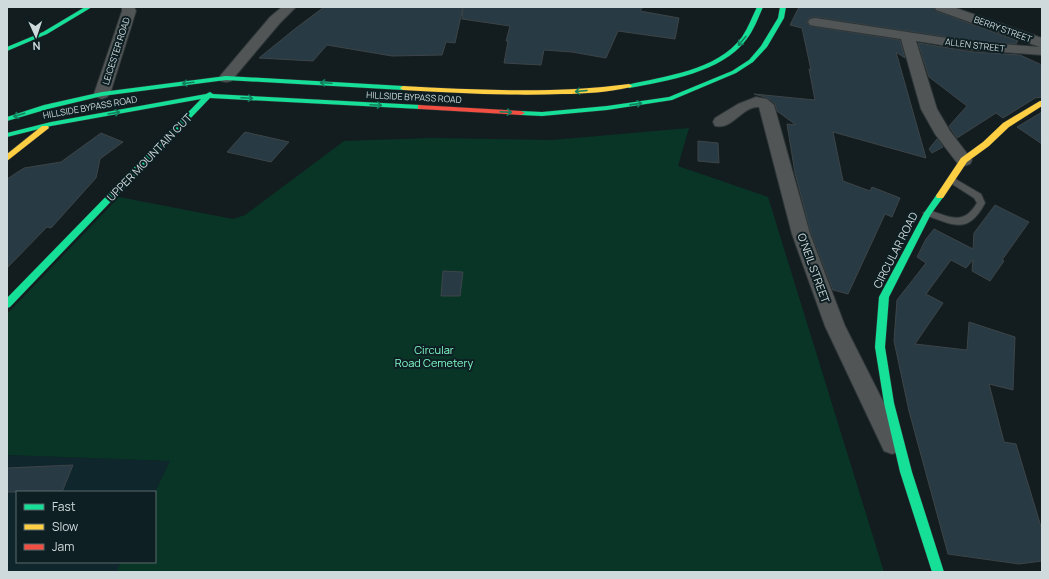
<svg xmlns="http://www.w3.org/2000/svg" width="1049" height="579" font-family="Manrope,sans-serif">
<rect width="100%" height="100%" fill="#131c1e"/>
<path fill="#0f262c" d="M7,455L170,461L155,492H17V562H121L116,572H7Z"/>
<path fill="#093527" d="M689,128L678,166L768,197L884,572H116L121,562H155V492L170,461L7,455V314L119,197L233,219L245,215L344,141L431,138L552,140Z"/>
<g fill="#283b45" stroke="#3d4447">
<path d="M324,7H463L455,43L446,42L442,55L392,56L327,45L313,61L259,58L296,28Z"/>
<path d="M463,7H643L640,11L679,18L675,39L618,31L606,58L572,52L544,50L541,65L504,63L508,41H506L510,26L462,19Z"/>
<path d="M799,7H934L936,11L1018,41L1016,44L973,41L815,17L809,18L807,23L810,26L900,40L905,58L896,52L926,158L833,132L843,181L870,191L872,187L900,198L892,217L885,214L848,294L833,290L811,234L795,173L787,124L796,125L777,111L775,104L768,98L754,94L815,100L809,69L811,70L802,28L790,25Z"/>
<path d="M918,43L973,52L1020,55L1042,65V97L1035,98L1003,118L996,113L957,138L949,126L967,106L929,77Z"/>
<path d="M1042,112V144L1017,127Z"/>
<path d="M245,132L289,142L271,162L227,152Z"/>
<path d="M101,133L123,142L100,159L96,178L51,228L47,227L7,268V179L24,168L61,162Z"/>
<path d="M937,139L943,147L932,153L929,149Z"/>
<path d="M698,141L718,143L719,163L698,161Z"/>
<path d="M995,205L1029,222L1002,260L1004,261L990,281L972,271L973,260L966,268L951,260L926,294L943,303L915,344L967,350L969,322L1015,337L1013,390L989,384L1004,442L1016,444L1042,530V561L1019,564L948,554L909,411L894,341L897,300L926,263L917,257L926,239L934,229L973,249L974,233Z"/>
<path d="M443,271L463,272L460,296H441Z"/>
<path d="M73,465L62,492H7V468Z"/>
</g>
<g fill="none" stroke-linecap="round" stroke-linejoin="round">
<g stroke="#2e3638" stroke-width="2">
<path id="lane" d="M952,177L981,194L985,203C968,235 954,225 925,215L923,213L928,210C949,216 963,227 977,203L974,198L949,182L948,180Z"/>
</g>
<g stroke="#2e3638" stroke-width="2">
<g id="street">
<path d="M122,7H134L136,11L110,94L107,97L102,99L97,97L94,94L122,11Z"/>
<path d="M282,7H296L280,23L231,81L226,82L221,81L219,78L221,75L270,17Z"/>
<path d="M935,7H953L1042,38V55L973,50L916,41L937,109L950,131L972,160L970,164L964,166L958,164L935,134L921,109L901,39L815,26L810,25L808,22L810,19L815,18L973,42L1040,47L936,10Z"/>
<path d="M756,97L767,99L774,105L810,234L845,326L904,443L900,451L892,454L884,451L825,326L792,234L759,107C742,106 733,130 715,126L713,122L715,118L738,104Z"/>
</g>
</g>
<g stroke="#2e3638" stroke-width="1">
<g id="fast">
<path d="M85,7H92L47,34L7,51V47L43,32Z"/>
<path d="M757,7H763C758,18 754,30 746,40C722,72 667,81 629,88L626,86L627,85C664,76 717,71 742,37C748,28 752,17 757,7Z"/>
<path d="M780,7H786L784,18L767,47L753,62L736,73L672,100L607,110L542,116L521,115L517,113L521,111L542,112L607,106L669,97L732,71L749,60L761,46L778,18Z"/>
<path d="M226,76L403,86L406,88L403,90L226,80L102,96L48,109L7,121V117L44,105L102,92Z"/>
<path d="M210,92L213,94L420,105L423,107L420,109L210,98L10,307L7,308V298L201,99L51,126L7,137V133L51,122L206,94Z"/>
<path d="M940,193L944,196L931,214L889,297L885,347L894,403L912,472L944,572H932L900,472L884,403L875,347L879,297L924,213L937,194Z"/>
</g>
</g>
<g stroke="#2e3638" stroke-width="1">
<g id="slow">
<path d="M629,84L632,86L631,87C609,92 585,94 562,94C509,96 456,93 403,90L400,88L403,86C479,90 554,94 629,84Z"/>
<path d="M1040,101H1042V106L1009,127L989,146L967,162L943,198H937L936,196L937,194L961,158L983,142L1003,123Z"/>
<path d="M42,126H48L49,128L7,161V154Z"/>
</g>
</g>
<g stroke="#2e3638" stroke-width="1">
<path id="jam" d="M418,105L521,111L525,113L521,115L420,109H418Z"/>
</g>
<use href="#lane" fill="#515555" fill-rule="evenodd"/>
<use href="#street" fill="#515555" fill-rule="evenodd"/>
<use href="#fast" fill="#16e098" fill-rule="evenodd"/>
<use href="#slow" fill="#ffcf43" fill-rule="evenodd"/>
<use href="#jam" fill="#f24e42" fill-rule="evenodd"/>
</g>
<defs><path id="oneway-shaft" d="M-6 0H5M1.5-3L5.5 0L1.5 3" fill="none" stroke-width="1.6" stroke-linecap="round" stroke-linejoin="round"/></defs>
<g stroke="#12805e">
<use href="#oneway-shaft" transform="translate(742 41) rotate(130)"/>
<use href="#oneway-shaft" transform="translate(188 83) rotate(173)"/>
<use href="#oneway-shaft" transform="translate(326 83) rotate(-177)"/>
<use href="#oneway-shaft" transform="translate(581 91) rotate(175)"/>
<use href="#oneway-shaft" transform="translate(247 98) rotate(3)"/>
<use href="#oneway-shaft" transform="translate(636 104) rotate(-8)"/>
<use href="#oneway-shaft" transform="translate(376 105) rotate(3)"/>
<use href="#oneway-shaft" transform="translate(506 112) rotate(3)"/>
<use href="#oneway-shaft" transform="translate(114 113) rotate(-10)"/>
<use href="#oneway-shaft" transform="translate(19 115) rotate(163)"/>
</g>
<g text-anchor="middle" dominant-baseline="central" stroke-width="4" stroke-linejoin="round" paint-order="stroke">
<g font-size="9" fill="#cfdadc" stroke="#0e1f23">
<text transform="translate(1003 29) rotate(20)">BERRY STREET</text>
<text transform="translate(975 45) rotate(7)">ALLEN STREET</text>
<text transform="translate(116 51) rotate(-72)">LEICESTER ROAD</text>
<text transform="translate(414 97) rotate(3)">HILLSIDE BYPASS ROAD</text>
<text transform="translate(90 107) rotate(-10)">HILLSIDE BYPASS ROAD</text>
</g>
<g font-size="11" fill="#cfdadc" stroke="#0e1f23">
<text transform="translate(149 157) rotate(-46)">UPPER MOUNTAIN CUT</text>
<text transform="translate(895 250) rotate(-63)">CIRCULAR ROAD</text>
<text transform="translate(814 268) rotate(70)">O'NEIL STREET</text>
</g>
<g font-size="11" fill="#80f8c6" stroke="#0e1f23">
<text x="434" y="349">Circular<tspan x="434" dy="13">Road Cemetery</tspan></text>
</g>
</g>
<rect width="1049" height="579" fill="none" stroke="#cfdadc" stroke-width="16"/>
<rect x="16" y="491" width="140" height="72" fill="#0e1f23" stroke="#5b6a6d"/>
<rect x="24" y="504" width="20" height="6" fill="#16e098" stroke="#5b6a6d"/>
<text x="52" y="511" font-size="12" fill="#cfdadc">Fast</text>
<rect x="24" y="524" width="20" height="6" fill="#ffcf43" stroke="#5b6a6d"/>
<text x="52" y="531" font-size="12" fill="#cfdadc">Slow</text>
<rect x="24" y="544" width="20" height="6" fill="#f24e42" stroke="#5b6a6d"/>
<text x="52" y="551" font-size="12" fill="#cfdadc">Jam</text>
<g transform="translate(36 36) rotate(177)" stroke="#0e1f23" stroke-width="3" paint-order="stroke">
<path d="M0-3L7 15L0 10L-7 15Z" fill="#cfdadc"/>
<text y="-6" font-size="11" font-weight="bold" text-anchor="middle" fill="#cfdadc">N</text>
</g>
</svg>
